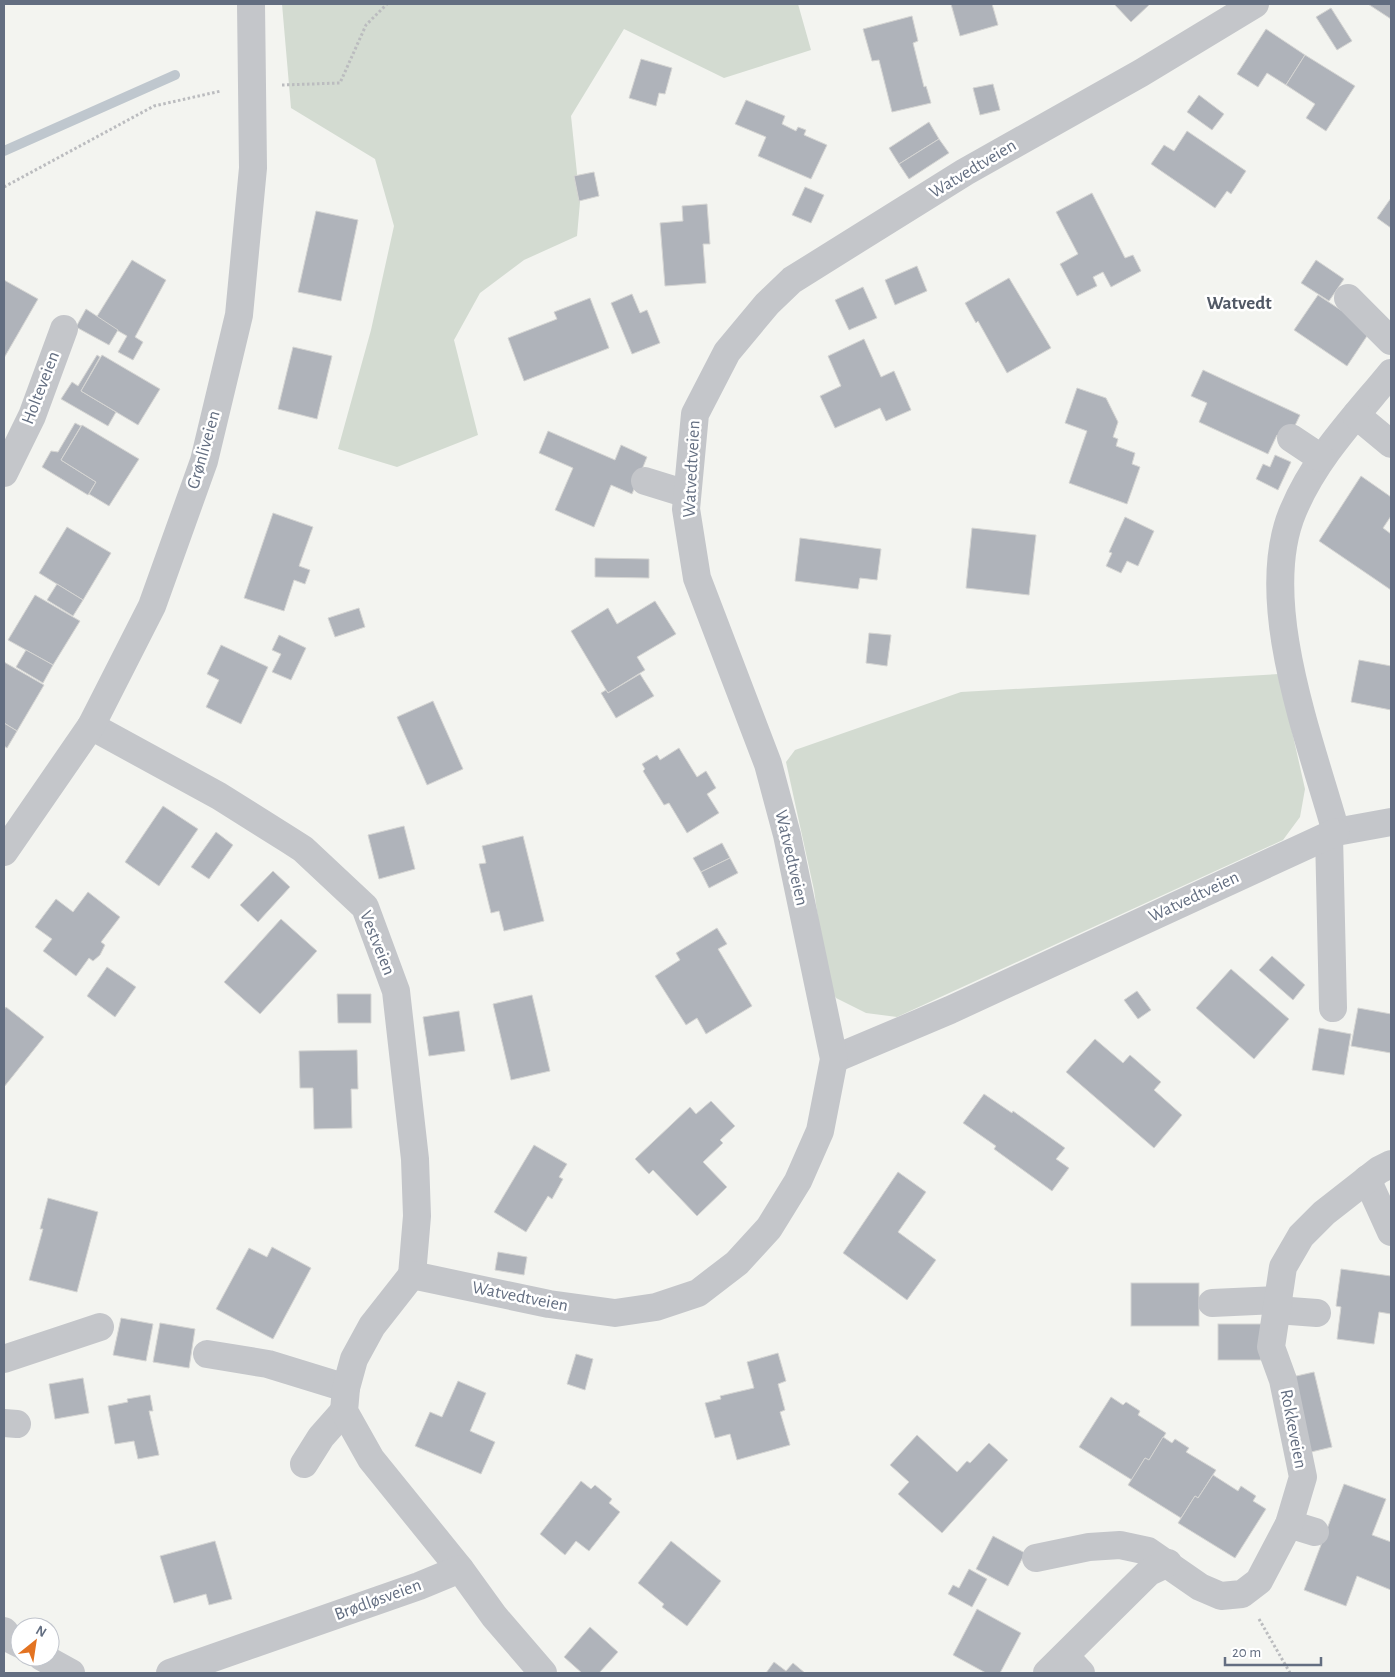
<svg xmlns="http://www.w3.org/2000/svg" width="1395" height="1677" font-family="'Alegreya Sans',sans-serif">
<rect width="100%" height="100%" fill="#f3f4f0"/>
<g fill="#d3dbd1">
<path d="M282,4H798L811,50L724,78L624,29L571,116L580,202L577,236L524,260L480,293L454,340L478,435L397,467L338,449L371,330L394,226L375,159L291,108Z"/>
<path d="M1279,674L1305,789L1300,817L1283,840L897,1017L866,1013L836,998L827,981L814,890L786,762L795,750L961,692Z"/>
</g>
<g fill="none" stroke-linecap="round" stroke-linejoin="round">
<path stroke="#bfc7ce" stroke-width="10" d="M4,151L175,75"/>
</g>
<g fill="#afb3ba" stroke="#d5d5d3">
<path d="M951,4H992L998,25L960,36Z"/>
<path d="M1114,4H1150L1131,22Z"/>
<path d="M1368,4H1391V19Z"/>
<path d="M1331,8L1352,41L1337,50L1316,17Z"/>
<path d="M912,16L918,41L913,43L924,87L926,86L931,103L892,112L879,60L872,61L863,29Z"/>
<path d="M1266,29L1305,55L1286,85L1267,73L1258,87L1237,74Z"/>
<path d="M1305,55L1355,86L1326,131L1306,118L1315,104L1286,85Z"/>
<path d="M641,59L672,68L665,94L659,93L656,106L629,98Z"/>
<path d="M993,84L1000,110L980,115L973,88Z"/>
<path d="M1199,95L1224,114L1212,130L1187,112Z"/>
<path d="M746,100L785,116L782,124L796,131L798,127L806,130L804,135L827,145L811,179L758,156L766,137L735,124Z"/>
<path d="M929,122L939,139L899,164L889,148Z"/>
<path d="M1187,131L1246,171L1231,194L1227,191L1215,208L1151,164L1164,145L1174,151Z"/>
<path d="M939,139L949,153L909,179L899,164Z"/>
<path d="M594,172L599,196L579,201L574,176Z"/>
<path d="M805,187L824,195L811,223L792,215Z"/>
<path d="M1092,193L1125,258L1133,255L1141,271L1111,287L1103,272L1093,277L1097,286L1077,296L1060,264L1078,254L1056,212Z"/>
<path d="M1391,198V228L1377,218Z"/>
<path d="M707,204L710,244H703L706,283L665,286L660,223L683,221L682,206Z"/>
<path d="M316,211L358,220L341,301L298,292Z"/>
<path d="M132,260L166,280L135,337L143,342L133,360L118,352L127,336L96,318Z"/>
<path d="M1316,260L1344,279L1329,301L1301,283Z"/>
<path d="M917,266L927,291L895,305L885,280Z"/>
<path d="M1009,278L1051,348L1007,373L978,321L976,323L965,303Z"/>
<path d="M4,280L38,299L4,358Z"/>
<path d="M863,287L877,318L849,330L835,300Z"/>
<path d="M632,294L640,313L647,310L660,343L632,354L611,303Z"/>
<path d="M1318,295L1371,330L1347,366L1294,330Z"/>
<path d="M590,298L609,348L524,381L508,338L557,319L554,312Z"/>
<path d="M86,309L118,330L109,345L76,327Z"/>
<path d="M864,339L881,377L894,371L911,410L886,421L880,408L835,428L820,396L841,386L828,356Z"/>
<path d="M293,347L332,356L317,419L278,409Z"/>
<path d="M97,355L100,357L81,391L116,412L108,426L61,399L72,382L78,386Z"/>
<path d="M102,355L160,389L138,425L81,391Z"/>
<path d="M1203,370L1300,415L1288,440L1277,435L1268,454L1199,422L1207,403L1191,396Z"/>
<path d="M1077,388L1106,398L1118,422L1113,437L1118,439L1116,446L1135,453L1132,464L1140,467L1127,504L1069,483L1087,431L1065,423Z"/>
<path d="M75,423L81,426L61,460L96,482L88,495L42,467L51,451L58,452Z"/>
<path d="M82,425L139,459L109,506L89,494L96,482L61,460Z"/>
<path d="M548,431L615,460L621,445L647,457L632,494L611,485L594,527L555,510L573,468L539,453Z"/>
<path d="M1275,455L1291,462L1278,490L1256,479L1263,464L1270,467Z"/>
<path d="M1361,476L1391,497V516L1383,528L1391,534V590L1319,541Z"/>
<path d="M273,513L313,527L299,566L310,570L305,584L294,580L284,611L244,598Z"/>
<path d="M1125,517L1154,531L1138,566L1127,561L1121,573L1106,566L1112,553L1109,552Z"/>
<path d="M67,527L111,553L83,600L39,573Z"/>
<path d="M972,528L1036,535L1029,595L966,588Z"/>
<path d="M800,538L881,549L877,580L860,578L858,589L795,581Z"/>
<path d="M595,558L649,559V578L595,577Z"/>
<path d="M57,584L83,600L73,616L47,600Z"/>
<path d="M35,595L80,621L53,665L8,640Z"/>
<path d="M655,601L676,634L637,657L645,670L608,693L571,631L608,608L617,624Z"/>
<path d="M359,608L365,627L335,637L328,618Z"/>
<path d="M869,633L891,635L887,666L866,663Z"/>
<path d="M279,635L306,648L291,680L272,672L281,654L272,650Z"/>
<path d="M221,645L268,667L241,724L206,707L219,680L207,674Z"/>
<path d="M26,650L53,665L43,683L16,667Z"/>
<path d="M1359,660L1391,666V710L1351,702Z"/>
<path d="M4,662L44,685L17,731L4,723Z"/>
<path d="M640,674L654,696L616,718L601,693L606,690L608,693Z"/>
<path d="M433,701L463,769L427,785L397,717Z"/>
<path d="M4,723L17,731L7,748L4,746Z"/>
<path d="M679,748L697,777L706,771L716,788L707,794L719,813L687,833L669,803L664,805L643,771L645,769L642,764L657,755L660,760Z"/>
<path d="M163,806L198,829L159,886L125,862Z"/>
<path d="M404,826L415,869L379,879L368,835Z"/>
<path d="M216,832L233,845L209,879L191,867Z"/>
<path d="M523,836L544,921L504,931L499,911L491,913L479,864L486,863L482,846Z"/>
<path d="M722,843L730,858L701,872L693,858Z"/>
<path d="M730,858L738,873L709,888L701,872Z"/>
<path d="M273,871L290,887L258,922L240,905Z"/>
<path d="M88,892L120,917L101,942L105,945L100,955L93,961L89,958L76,976L43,951L52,939L35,927L56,899L73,912Z"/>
<path d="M281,919L317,951L260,1014L224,982Z"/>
<path d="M717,928L727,944L718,949L752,1006L706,1034L697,1018L686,1025L655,976L680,960L676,953Z"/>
<path d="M1272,956L1305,985L1293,1000L1259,970Z"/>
<path d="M107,967L136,987L115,1017L87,996Z"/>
<path d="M1231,969L1289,1019L1254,1059L1196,1008Z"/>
<path d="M1137,991L1151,1010L1138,1019L1124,1000Z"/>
<path d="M337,994H371V1023H338Z"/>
<path d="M532,995L550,1071L511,1080L493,1004Z"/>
<path d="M6,1007L44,1037L4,1087V1010Z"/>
<path d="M1358,1008L1391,1014V1053L1351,1046Z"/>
<path d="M459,1011L465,1051L429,1056L423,1017Z"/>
<path d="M1319,1028L1351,1034L1344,1075L1312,1070Z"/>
<path d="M1095,1039L1123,1063L1130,1055L1161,1082L1154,1090L1182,1115L1154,1148L1066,1072Z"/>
<path d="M357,1050L358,1089H351L352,1128L314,1129L313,1088H300L299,1051Z"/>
<path d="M984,1094L1012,1113L1013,1111L1065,1148L1056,1159L1069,1168L1052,1191L994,1149L996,1146L963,1123Z"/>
<path d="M711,1101L735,1126L720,1140L723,1143L703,1162L727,1187L697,1216L653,1170L649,1174L635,1159L690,1107L696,1114Z"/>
<path d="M534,1145L567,1164L559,1177L563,1179L552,1199L548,1196L526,1232L494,1212Z"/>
<path d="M898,1172L926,1192L898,1232L936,1260L907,1300L843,1253Z"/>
<path d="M48,1198L98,1212L77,1292L29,1280L43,1229H40Z"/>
<path d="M272,1247L311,1268L273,1339L216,1309L249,1248L267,1257Z"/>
<path d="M498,1252L527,1257L524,1275L495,1270Z"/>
<path d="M1341,1269L1391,1276V1314L1379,1312L1374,1344L1337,1339L1341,1307L1336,1306Z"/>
<rect x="1131" y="1283" width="68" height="43"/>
<path d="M121,1318L153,1324L146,1361L113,1355Z"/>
<path d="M160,1323L195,1329L189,1368L153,1362Z"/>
<rect x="1218" y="1324" width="43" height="36"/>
<path d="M778,1353L786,1381L778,1384L785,1410L780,1412L790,1445L737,1460L730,1434L715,1438L705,1403L721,1399L720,1396L754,1388L747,1362Z"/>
<path d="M576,1354L593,1359L585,1390L567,1384Z"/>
<path d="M1314,1372L1332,1447L1311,1452L1292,1377Z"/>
<path d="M83,1378L89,1413L55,1419L49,1384Z"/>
<path d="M458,1381L486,1393L470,1431L495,1442L481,1474L415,1446L430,1412L442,1417Z"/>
<path d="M150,1395L153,1411H149L159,1455L138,1459L134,1441L115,1444L108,1406L128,1402L127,1399Z"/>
<path d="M1111,1397L1123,1405L1126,1402L1140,1411L1138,1415L1166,1433L1149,1460L1145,1458L1132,1480L1079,1447Z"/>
<path d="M917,1435L957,1472L967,1461L970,1463L989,1443L1008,1460L942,1533L898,1494L909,1482L890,1465Z"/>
<path d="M1163,1437L1172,1443L1175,1439L1189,1448L1186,1452L1216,1470L1198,1498L1195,1496L1181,1518L1128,1485L1145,1458L1149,1460Z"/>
<path d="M1213,1475L1238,1491L1241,1486L1256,1496L1253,1501L1266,1509L1235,1558L1178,1523L1195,1496L1198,1498Z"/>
<path d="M581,1481L591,1489L595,1485L612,1499L609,1503L620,1512L589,1551L576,1541L565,1555L540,1534Z"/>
<path d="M1344,1484L1386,1499L1372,1535L1391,1542V1590L1357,1576L1346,1606L1304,1590Z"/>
<path d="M993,1536L1025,1553L1008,1586L976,1569Z"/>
<path d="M215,1541L232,1599L209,1605L206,1594L174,1603L160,1556Z"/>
<path d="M671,1541L721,1581L687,1626L662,1607L664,1604L638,1583Z"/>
<path d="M969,1569L987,1579L972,1607L948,1594L953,1585L959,1588Z"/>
<path d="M977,1609L1021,1633L1000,1673H986L953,1655Z"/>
<path d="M590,1627L618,1652L599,1673H582L564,1657Z"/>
<path d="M774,1662L786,1671L793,1663L805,1673H766Z"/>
</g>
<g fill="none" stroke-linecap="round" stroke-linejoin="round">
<g stroke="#bbbcbf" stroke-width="3" stroke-dasharray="2.5 2.5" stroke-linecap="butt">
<path d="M282,85L340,83L366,25L387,4"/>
<path d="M4,187L154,106L221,91"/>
<path d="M1259,1619L1290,1673"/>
</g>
<g stroke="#c4c6ca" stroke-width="28">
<path d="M1348,298L1391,341"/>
<path d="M1391,373C1355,417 1315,458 1293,511C1255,601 1311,742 1336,832L1391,822"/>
<path d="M1356,415L1391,444"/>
<path d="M1291,438L1321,458"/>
<path d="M4,473L32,416L64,329"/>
<path d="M645,481L687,494"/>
<path d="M91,726L219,796L289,840L303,849L365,907L396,991L415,1159L417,1216L412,1275"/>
<path d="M1329,835L1333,1008"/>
<path d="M4,852L91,726L152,606L204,461L239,315L253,168L251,4"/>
<path d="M834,1059L950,1010L1336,832"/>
<path d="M1367,1179L1391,1232"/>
<path d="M1212,1303L1278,1300"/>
<path d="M1276,1310L1317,1313"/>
<path d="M207,1354L268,1364L346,1388"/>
<path d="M4,1359L100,1327"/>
<path d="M4,1423L17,1424"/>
<path d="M304,1464L321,1437L344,1411"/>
<path d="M1289,1524L1315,1532"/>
<path d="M1036,1558L1089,1547L1120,1545L1148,1551L1200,1587L1221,1596L1242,1594L1259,1581L1289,1524L1303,1477L1283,1380L1271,1347L1283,1267L1301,1236L1324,1213L1379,1170L1391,1164"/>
<path d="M460,1569L371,1459L344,1411L346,1388L354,1359L372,1326L412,1275L549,1304L615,1313L656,1307L698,1293L737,1263L769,1228L798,1181L820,1131L834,1059L787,835L768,764L697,578L686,509L695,414L727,352L767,304L792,280L965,172L1141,73L1255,4"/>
<path d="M4,1631L10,1639L20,1644"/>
<path d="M1065,1656L1081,1673"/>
<path d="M42,1657L71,1673"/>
<path d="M170,1673L419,1586L460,1569L494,1616L543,1673"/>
<path d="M1047,1673L1149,1572L1168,1563"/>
</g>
</g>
<g text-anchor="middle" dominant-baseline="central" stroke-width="5" stroke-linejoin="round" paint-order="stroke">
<g font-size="18" fill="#636e81" stroke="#fff">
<text transform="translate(973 169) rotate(-31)">Watvedtveien</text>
<text transform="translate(41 388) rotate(-69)">Holteveien</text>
<text transform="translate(204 450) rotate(-74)">Grønliveien</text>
<text transform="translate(692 469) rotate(-87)">Watvedtveien</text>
<text transform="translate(791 858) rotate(77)">Watvedtveien</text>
<text transform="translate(1194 897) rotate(-25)">Watvedtveien</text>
<text transform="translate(377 943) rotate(68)">Vestveien</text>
<text transform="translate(520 1297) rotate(11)">Watvedtveien</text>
<text transform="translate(1293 1429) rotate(79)">Rokkeveien</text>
<text transform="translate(378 1600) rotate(-20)">Brødløsveien</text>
</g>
<g font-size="19" font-weight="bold" fill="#515966" stroke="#fff">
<text x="1239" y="303">Watvedt</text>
</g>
</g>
<rect width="1395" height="1677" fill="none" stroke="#636e81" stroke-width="10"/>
<g transform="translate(35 1642) rotate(30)"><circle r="24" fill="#ffffff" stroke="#c1c5cd"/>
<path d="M0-4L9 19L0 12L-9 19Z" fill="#e37321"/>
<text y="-8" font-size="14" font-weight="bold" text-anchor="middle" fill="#636e81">N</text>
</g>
<path d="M1225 1657v8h96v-8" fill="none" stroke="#636e81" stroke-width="2.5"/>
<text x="1232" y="1657" font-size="15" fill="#636e81" stroke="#ffffff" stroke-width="4" paint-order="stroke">20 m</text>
</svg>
